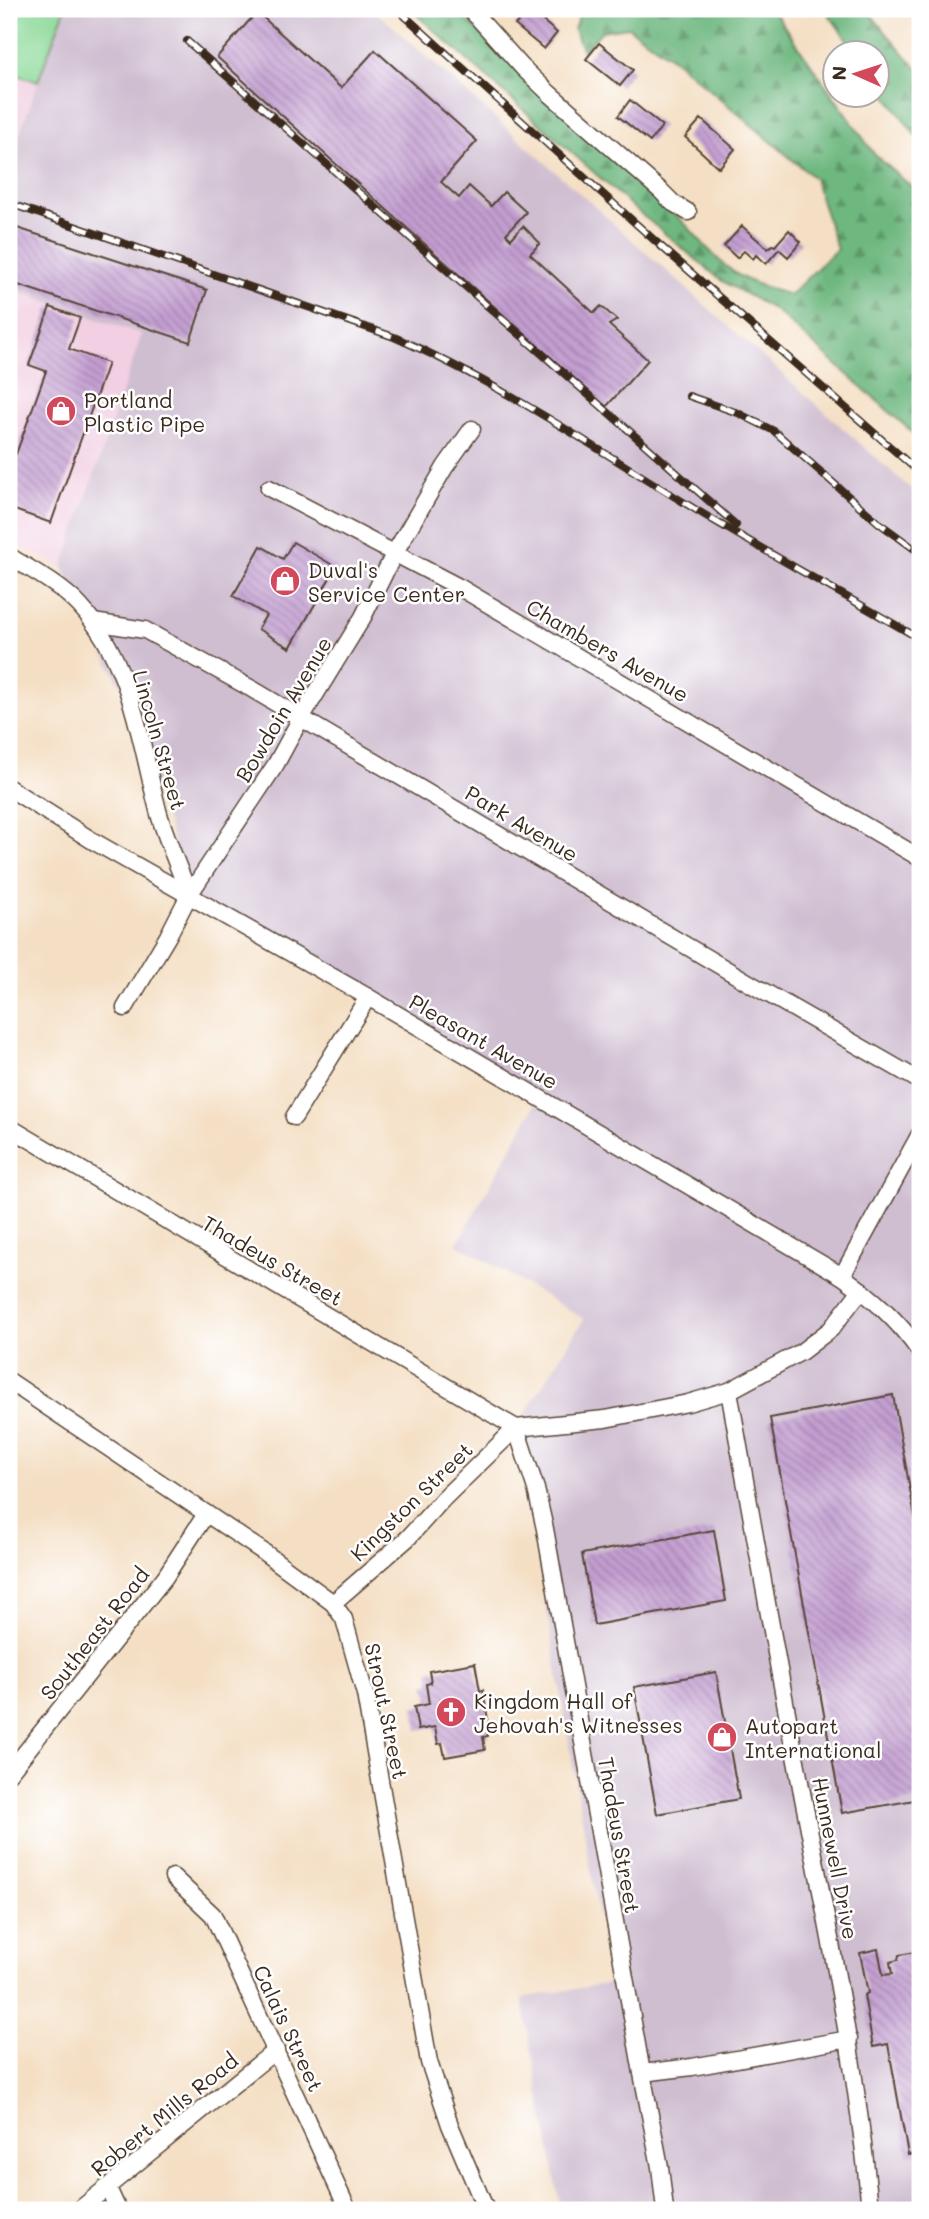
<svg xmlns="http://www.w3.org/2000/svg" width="929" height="2219" font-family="Mali,sans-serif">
<defs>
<pattern id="forest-firs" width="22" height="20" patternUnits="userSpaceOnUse" patternTransform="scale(1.75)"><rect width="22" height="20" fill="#6eb880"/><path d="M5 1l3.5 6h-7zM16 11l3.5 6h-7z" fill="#5c9668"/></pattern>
<pattern id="building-back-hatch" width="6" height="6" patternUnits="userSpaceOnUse" patternTransform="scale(1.75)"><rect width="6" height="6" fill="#c39ed1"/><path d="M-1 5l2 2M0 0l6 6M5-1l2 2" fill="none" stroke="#a081a9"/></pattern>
</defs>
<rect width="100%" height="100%" fill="#fff"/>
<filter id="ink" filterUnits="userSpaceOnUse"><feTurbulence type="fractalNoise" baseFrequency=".0143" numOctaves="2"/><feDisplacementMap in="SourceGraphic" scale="14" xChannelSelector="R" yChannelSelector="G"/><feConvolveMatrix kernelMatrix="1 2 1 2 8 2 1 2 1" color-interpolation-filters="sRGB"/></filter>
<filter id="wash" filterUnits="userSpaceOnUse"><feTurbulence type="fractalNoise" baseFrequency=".00686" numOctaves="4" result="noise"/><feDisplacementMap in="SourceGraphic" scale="28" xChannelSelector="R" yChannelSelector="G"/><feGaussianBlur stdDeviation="1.57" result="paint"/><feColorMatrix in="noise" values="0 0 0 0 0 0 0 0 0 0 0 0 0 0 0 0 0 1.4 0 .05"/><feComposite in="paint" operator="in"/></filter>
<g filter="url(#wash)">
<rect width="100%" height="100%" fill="#f4dfc4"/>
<g fill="#f2cfe2">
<path d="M9,71L38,81L9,161Z"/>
<path d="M9,288L142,334L63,567L9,543Z"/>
</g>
<path fill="#cfbdd0" d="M65,9H373L920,497V2210H561L522,1998L610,1983L516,1428L584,1319L457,1244L539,1098L189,895L134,711L77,603L63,567L142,334L9,288V161Z"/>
<path fill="#89d897" stroke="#62815a" stroke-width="2" d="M9,9H65L38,81L9,73Z"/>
<g fill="url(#forest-firs)" stroke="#54714f" stroke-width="2">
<path d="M410,9H456C527,82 604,148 678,217C700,238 718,265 745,279C759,286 775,290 790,295L837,249L814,178L676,61L628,27L602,31L583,51L574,29L582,9H772L875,155L920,194V439L775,310L722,281L634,208Z"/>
<path d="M825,9H866L920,72V142L877,82L876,52H856Z"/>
</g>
<g id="blocks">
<g fill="url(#building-back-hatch)">
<path d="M529,9L557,33L544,49L515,25Z"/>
<path d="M257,12L341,88L375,50L477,141L441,182L459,198L469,186L491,206L504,192L526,212L506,234L511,239L523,226L540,243L530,254L594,313L601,306L617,320L609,325L648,360L606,407L217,57Z"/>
<path d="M599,43L633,70L620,86L586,59Z"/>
<path d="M630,100L662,126L650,142L618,116Z"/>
<path d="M701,119L735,149L719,168L685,137Z"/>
<path d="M742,226L768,249L772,245L775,246L789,230L801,242L788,257L779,249L766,264L756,255L753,259L744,251L737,258L724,246Z"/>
<path d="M14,227L207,290L190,342L9,282V243Z"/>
<path d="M50,307L80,318L69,349L108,363L51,523L9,508V452L16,454L46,371L29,365Z"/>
<path d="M293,542L336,567L290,648L258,629L266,615L233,596L261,546L283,559Z"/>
<path d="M893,1395L920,1545V1799L842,1813L770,1418Z"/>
<path d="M714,1530L726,1601L594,1625L582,1554Z"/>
<path d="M475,1663L480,1691L483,1690L488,1720L485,1721L488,1736L483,1737L485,1750L445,1757L442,1743L438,1744L435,1727L418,1730L414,1707L429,1704L426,1684L431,1683L429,1671Z"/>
<path d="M716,1672L739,1799L657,1814L634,1687Z"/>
<path d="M878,1949L883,1975L892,1974L890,1962L898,1960L899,1955L915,1952L916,1958H920V2153L908,2155L888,2044L873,2047L864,1995L868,1993L860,1953Z"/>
</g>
</g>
</g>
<g filter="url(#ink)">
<use href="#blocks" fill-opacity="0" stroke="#574537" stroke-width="2"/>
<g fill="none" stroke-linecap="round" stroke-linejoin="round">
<g stroke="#574537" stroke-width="19">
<g id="street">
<path d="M470,9L523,68L549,93L661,191L673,203L688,212"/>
<path d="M269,488L459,587L920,858"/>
<path d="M9,556C32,570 60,585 79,605C132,661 140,743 159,814C167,841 179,868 189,895"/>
<path d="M93,622L145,630L252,689L756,987L920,1081"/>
<path d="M9,788L93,841L368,997L842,1276C873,1298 898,1320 920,1352"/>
<path d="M125,1008L168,936L189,895L276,764L301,718L363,617L395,552L445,467L472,429"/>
<path d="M294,1117L368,997"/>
<path d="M9,1127L516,1428L536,1489L545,1529L642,2073L660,2167L665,2210"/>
<path d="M842,1276L920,1134"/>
<path d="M9,1381L265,1553L333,1603L344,1619L365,1694L429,2062L450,2125L486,2210"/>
<path d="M729,1391C754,1530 778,1669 805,1808C831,1943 858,2074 870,2210"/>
<path d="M333,1603L408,1538L443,1499L516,1428L605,1419L688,1403L729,1391L801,1352L831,1329L861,1290"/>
<path d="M9,1773L165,1577L206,1514"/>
<path d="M173,1877L213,1915L348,2210"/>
<path d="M642,2073L692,2067L849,2039"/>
<path d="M108,2188L118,2210"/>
<path d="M79,2210L276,2050"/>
</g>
</g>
<use href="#street" stroke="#fff" stroke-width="16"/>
<g stroke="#3b2a1e" stroke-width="8">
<g id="rail">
<path d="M397,9L663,248L920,473"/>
<path d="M187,41L736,525"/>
<path d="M14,205L394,337C503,384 602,453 703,514C775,557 848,597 920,639"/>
<path d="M689,396L738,413L774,431L879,523L920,553"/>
</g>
</g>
<use href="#rail" stroke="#fff" stroke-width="5" stroke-dasharray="16" stroke-linecap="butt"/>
</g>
</g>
<defs>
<g id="shop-disc" transform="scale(1.575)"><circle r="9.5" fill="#d1495b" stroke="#fff"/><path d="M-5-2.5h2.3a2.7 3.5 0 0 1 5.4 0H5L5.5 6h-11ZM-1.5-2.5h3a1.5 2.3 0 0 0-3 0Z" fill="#fff"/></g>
<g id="church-disc" transform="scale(1.575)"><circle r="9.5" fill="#d1495b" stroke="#fff"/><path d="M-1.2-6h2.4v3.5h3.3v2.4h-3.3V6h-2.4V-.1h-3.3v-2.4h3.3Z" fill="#fff"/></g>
</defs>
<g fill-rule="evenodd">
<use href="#shop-disc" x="61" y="411"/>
<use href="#shop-disc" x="285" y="581"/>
<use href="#church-disc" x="451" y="1712"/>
<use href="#shop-disc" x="722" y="1737"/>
</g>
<g text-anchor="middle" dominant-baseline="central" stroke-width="5" stroke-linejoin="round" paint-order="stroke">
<g font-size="21" fill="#3b2a1e" stroke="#fff" text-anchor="start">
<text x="84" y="399">Portland<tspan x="84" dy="24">Plastic Pipe</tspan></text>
<text x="308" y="569">Duval's<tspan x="308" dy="24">Service Center</tspan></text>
<text x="474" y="1700">Kingdom Hall of<tspan x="474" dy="24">Jehovah's Witnesses</tspan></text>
<text x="745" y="1725">Autopart<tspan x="745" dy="24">International</tspan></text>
</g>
<g font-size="21" fill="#3b2a1e" stroke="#fff">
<text transform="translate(608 650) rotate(30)">Chambers Avenue</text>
<text transform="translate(283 709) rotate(-59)">Bowdoin Avenue</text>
<text transform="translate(160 740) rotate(74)">Lincoln Street</text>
<text transform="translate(522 823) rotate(31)">Park Avenue</text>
<text transform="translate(484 1041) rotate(30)">Pleasant Avenue</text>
<text transform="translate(273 1260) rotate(30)">Thadeus Street</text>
<text transform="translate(411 1501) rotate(-44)">Kingston Street</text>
<text transform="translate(94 1633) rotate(-52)">Southeast Road</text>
<text transform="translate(387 1711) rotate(78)">Strout Street</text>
<text transform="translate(620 1835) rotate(80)">Thadeus Street</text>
<text transform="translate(836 1858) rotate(79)">Hunnewell Drive</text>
<text transform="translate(289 2028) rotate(65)">Calais Street</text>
<text transform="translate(164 2114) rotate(-39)">Robert Mills Road</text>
</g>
</g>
<rect width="929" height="2219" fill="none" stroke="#fff" stroke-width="35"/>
<g transform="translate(856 74) rotate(273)"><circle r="33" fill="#ffffff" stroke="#b1aaa5" stroke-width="2"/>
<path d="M0-5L12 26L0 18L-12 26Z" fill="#d1495b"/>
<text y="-10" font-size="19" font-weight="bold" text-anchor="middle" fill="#3b2a1e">N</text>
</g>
</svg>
